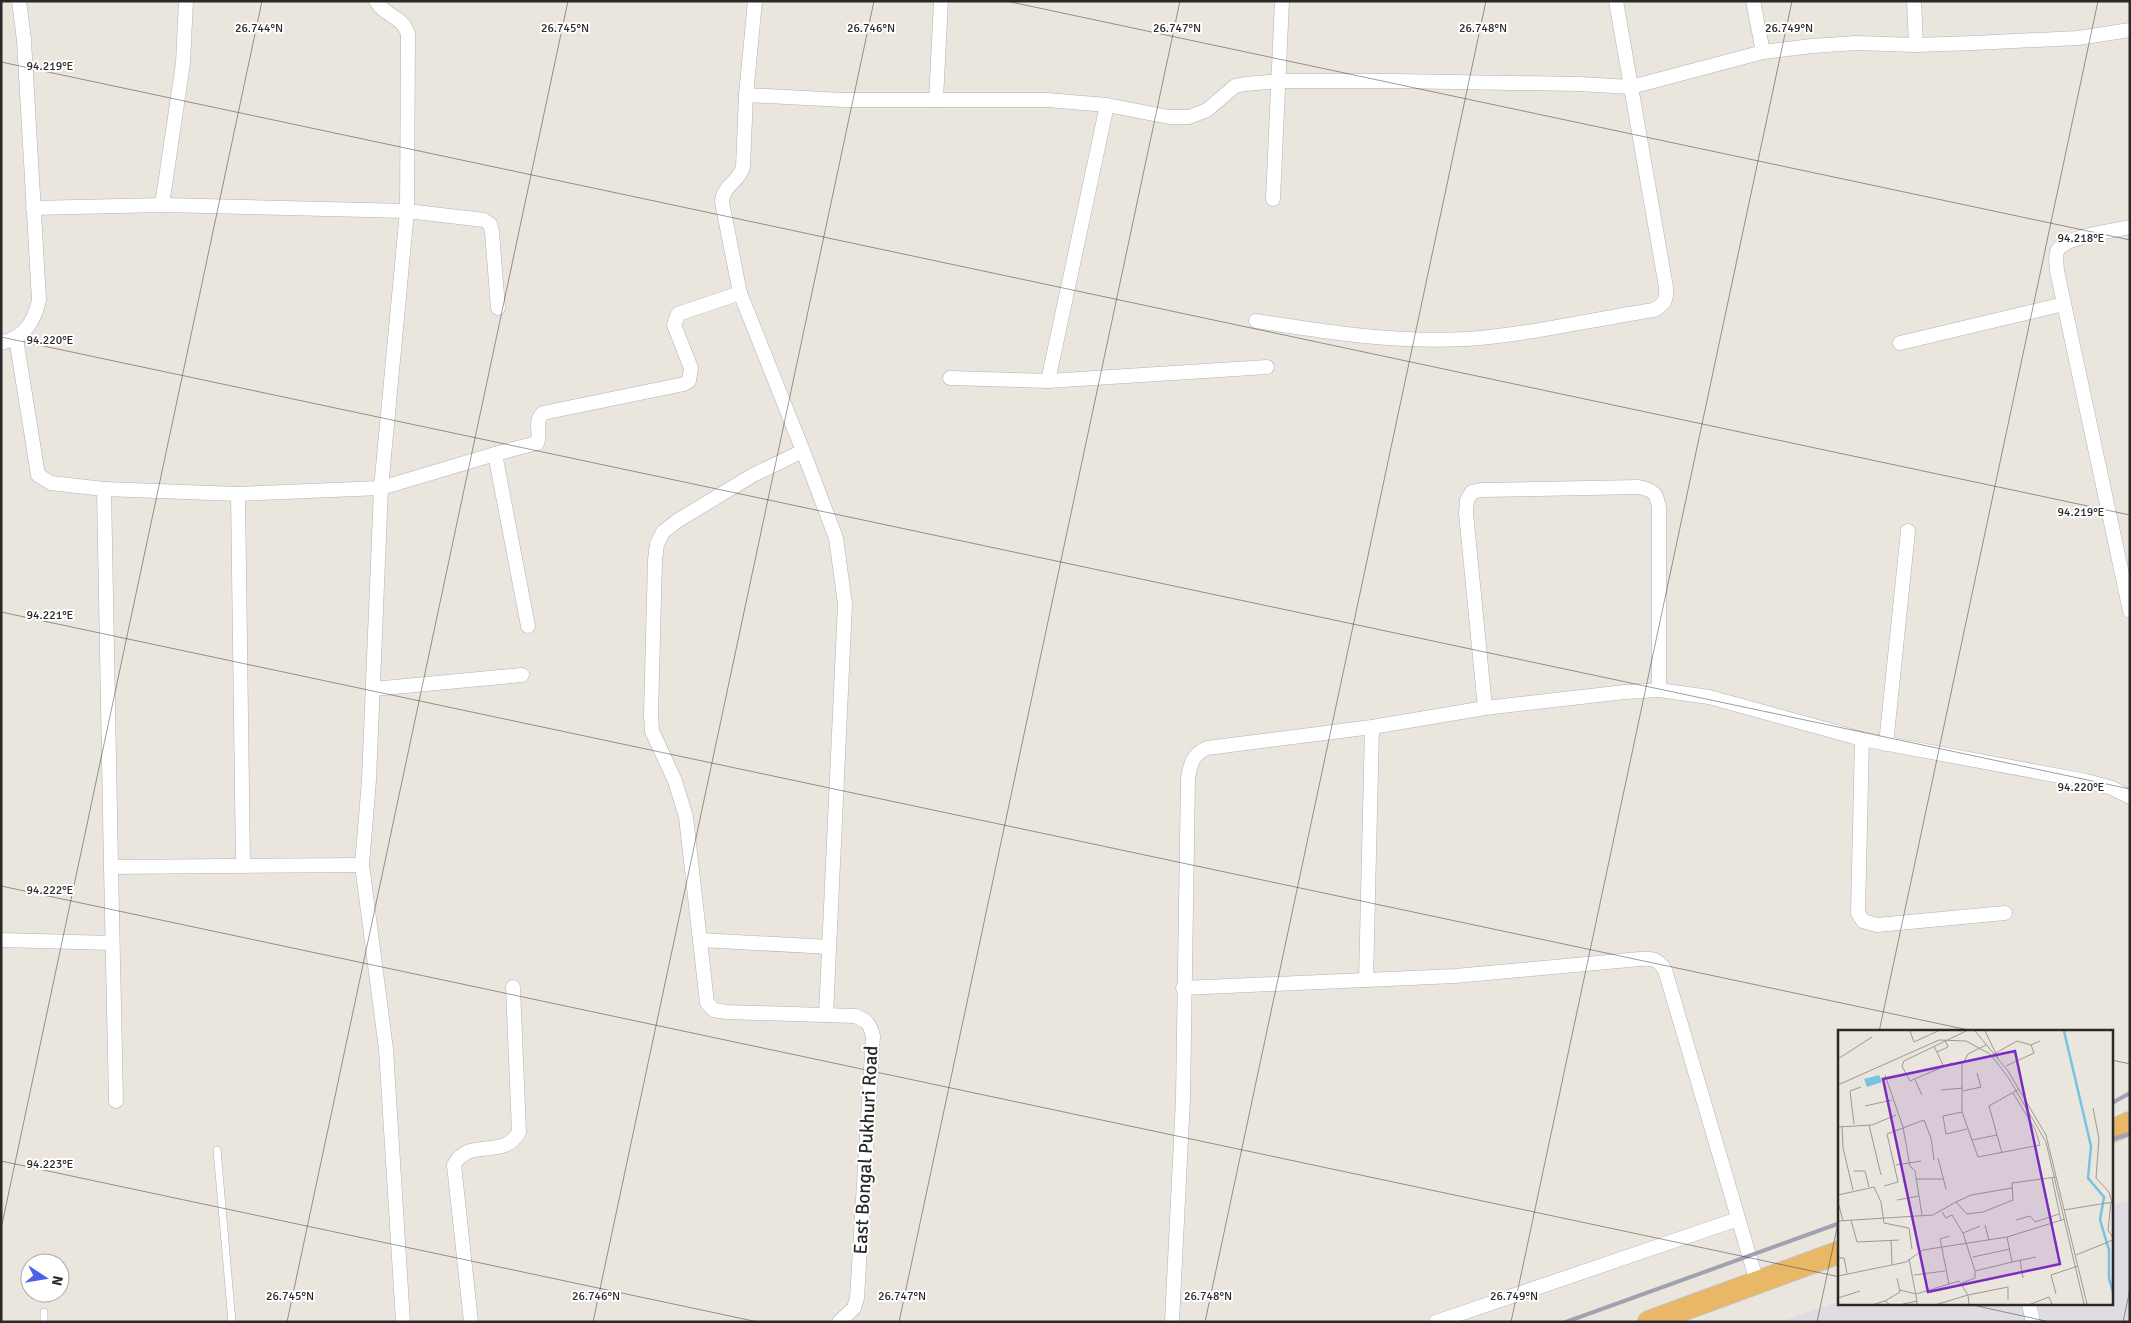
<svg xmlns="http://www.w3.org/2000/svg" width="2131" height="1323" font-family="Signika,sans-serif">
<rect width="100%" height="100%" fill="#eae5dd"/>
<path fill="#dfdde3" d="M2130,1200V1322H1780L1840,1301V1304H2112V1205Z"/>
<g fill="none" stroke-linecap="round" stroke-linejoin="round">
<g stroke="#b0b2bc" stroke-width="8">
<g id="service">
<path d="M217,1150L232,1322"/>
<path d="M44,1322V1312"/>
</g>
</g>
<g stroke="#b0b2bc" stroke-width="15">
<g id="minor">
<path d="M376,1C384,16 403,16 408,34L407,211L381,488L369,780L362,865L386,1049L403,1322"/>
<path d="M755,1L746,95L743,167C739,182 723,185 722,202L740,293L803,451L753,475L677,521L663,532L657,544L655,560L651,715L652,731L675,781L686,817L707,1003L714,1010L726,1012L855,1016C867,1020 870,1024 873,1036L857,1298L854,1308L839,1322"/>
<path d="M1753,1L1763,52"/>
<path d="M1914,1L1916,45"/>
<path d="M746,95L844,100H1047L1107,105L1169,117H1189L1207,110L1235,86L1245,84L1280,81H1395L1579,84L1631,87L1763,52L1812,46L1856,43L1916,45L1974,43L2078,38L2130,30"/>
<path d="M936,100L941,1"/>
<path d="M1273,199L1282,1"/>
<path d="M162,205L183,63L186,1"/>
<path d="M33,208L162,205L407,211L484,220L490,224L492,232L498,308"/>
<path d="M2130,227C2114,231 2062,236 2057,252C2055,257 2057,265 2057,271L2130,611"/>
<path d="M1256,321C1326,332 1395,343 1467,339C1527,335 1594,319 1654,310C1665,304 1667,299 1666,287L1616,1"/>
<path d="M16,338L38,475L51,483L104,489L111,867L362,865"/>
<path d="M1,343C24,338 34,322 39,300L24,40L19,1"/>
<path d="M1900,343L2064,304"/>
<path d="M950,378L1048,381L1267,367"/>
<path d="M1048,381L1107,105"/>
<path d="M803,451L836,538L845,604L826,1015"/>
<path d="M104,489L238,494L381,488L495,454"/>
<path d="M238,494L243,866"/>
<path d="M528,626L495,454L537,443C542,433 533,423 543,413L684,384L689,381L691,368L674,325L678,314L740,293"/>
<path d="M373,689L522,675"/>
<path d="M1485,708L1466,513L1467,500L1472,492L1481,490L1639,487C1654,490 1657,494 1659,508V690"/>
<path d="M1862,739L1858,913L1863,921L1877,925L2005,913"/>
<path d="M1886,744L1908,531"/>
<path d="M111,867L116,1101"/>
<path d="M1,940L112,943"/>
<path d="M700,940L829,947"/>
<path d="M1366,980L1372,727"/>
<path d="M1183,988L1455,976L1640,959C1653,958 1658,959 1665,970L1757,1282"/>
<path d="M2029,1304L2033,1322"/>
<path d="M471,1322L454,1165C469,1136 503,1161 519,1132L513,987"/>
<path d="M1172,1322L1183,1098L1188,778C1191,763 1192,755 1207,748L1372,727L1485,708L1625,692L1659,690L1709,697L1862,739L2086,781L2112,788L2130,797"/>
<path d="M1436,1322L1738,1219"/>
</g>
</g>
<g stroke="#c3c3c3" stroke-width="24">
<g id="trunk">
<path d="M2112,1131L2130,1123"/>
<path d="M1649,1322L1840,1252"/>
</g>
</g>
<use href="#service" stroke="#fff" stroke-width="7"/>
<use href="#minor" stroke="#fff" stroke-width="14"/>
<use href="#trunk" stroke="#e9b866" stroke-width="22"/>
<g stroke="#a0a2b2" stroke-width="4">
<path d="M2112,1103L2130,1093"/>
<path d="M2112,1139L2130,1134"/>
<path d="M1566,1322L1840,1223"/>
</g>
</g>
<path fill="none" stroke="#292929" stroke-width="1" stroke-opacity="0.45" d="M1006,1L2130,240M1,62L2130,515M1,337L2130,789M1,612L1978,1032M1,886L1840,1277M1879,1032L2098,1M2112,1060L2130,1064M1,1161L758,1322M1,1229L262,1M1968,1304L2050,1322M287,1322L568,1M593,1322L874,1M899,1322L1180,1M1205,1322L1486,1M1511,1322L1792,1M1817,1322L1840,1214M2123,1322L2130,1289"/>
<g text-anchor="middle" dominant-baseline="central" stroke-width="4" stroke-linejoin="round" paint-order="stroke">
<g font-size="19" fill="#292929" stroke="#fff">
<text transform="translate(866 1150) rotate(-87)">East Bongal Pukhuri Road</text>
</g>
</g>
<g transform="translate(1838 1030)">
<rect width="275" height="275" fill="#eae5dd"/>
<path d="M41,45L44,52L29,57L26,49Z" fill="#79c2e3"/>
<path fill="none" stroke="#79c2e3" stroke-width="2.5" d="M226,1L253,116L250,148L266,167L262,190L271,220V248L275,262"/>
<path fill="none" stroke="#9d9a95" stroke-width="1" d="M72,1L76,12L100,1M137,1L170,41L208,105L249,274M147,1L160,28M148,15L130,24L124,35V82L140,127L202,115L197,99L175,63M96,16L106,37M99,22L110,17L107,10M156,24L179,11L193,15M0,29L34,7M114,33L72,51L64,36L66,31L128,1M168,36L196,23L193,15L202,11M47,45L65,97L72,136L77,141L84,185M77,50L84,65M0,55L101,10L128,11L152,24L170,47L208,112L246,274M103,60L125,58M125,61L143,57L139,43M27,76L54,70M255,78L261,109L258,148L271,162L274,172M124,82L105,86L108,104L129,99M16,94L12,61L23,57M31,95L43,145M4,96L5,118L15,160M0,97L34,95L58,85M134,110L159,105M164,123L151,76L181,59M100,128L108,159M58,135L83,131M16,141H27L31,157M214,148L223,191M78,149H106M46,156L60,152L49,104L86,90L93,108L96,130M0,165L36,157L43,172L46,193L71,198L74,219M59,170L81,166M0,172L5,191M118,172L133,165L174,158M273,172L270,200L275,208M226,180L275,172M104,182L108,188L114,185L125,203L142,196M13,190L19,212L61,210M178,190L192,186L197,192L221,184M0,191L95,185L118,172L129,184L145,182L175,170L174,153L218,147M147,195L151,210M125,203L137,241M53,210L54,234M238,225L275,210M135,227L172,219M0,228H6L9,243M71,229L79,271M182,230L185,248M174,232L198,227M76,245L107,241M0,246L68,232L85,220L169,207L227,189M124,253L137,248V241L174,232L169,207M111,254L102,209L111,206M62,260L78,264L121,251L130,265L170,257V270M218,264L213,245L240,236M0,268L22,261M47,271L62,262L59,248M37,274L47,271L51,274M65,274L79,271V274M100,274L130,265L131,274M193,274L211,267L214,274"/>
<path fill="#7b2cbf" fill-opacity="0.15" stroke="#7b2cbf" stroke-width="2.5" d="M177,21L222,234L90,262L45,49Z"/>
<rect width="275" height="275" fill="none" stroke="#292929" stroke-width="2.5"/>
</g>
<g font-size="12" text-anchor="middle" fill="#292929" stroke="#fff" stroke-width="4" stroke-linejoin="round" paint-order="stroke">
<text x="259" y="32">26.744°N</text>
<text x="565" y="32">26.745°N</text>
<text x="871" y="32">26.746°N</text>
<text x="1177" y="32">26.747°N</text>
<text x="1483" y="32">26.748°N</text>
<text x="1789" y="32">26.749°N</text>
<text x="50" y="70">94.219°E</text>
<text x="2081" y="242">94.218°E</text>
<text x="50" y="344">94.220°E</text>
<text x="2081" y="516">94.219°E</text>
<text x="50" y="619">94.221°E</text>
<text x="2081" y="791">94.220°E</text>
<text x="50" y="894">94.222°E</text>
<text x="50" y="1168">94.223°E</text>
<text x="290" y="1300">26.745°N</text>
<text x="596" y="1300">26.746°N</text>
<text x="902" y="1300">26.747°N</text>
<text x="1208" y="1300">26.748°N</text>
<text x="1514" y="1300">26.749°N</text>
</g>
<rect width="2131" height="1323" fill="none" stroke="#292929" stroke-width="5"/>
<g transform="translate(45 1278) rotate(102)"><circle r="24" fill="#ffffff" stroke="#a9a9a9"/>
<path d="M0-4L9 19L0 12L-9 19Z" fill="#4b62e8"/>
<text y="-8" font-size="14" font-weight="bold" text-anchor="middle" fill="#292929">N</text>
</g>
</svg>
